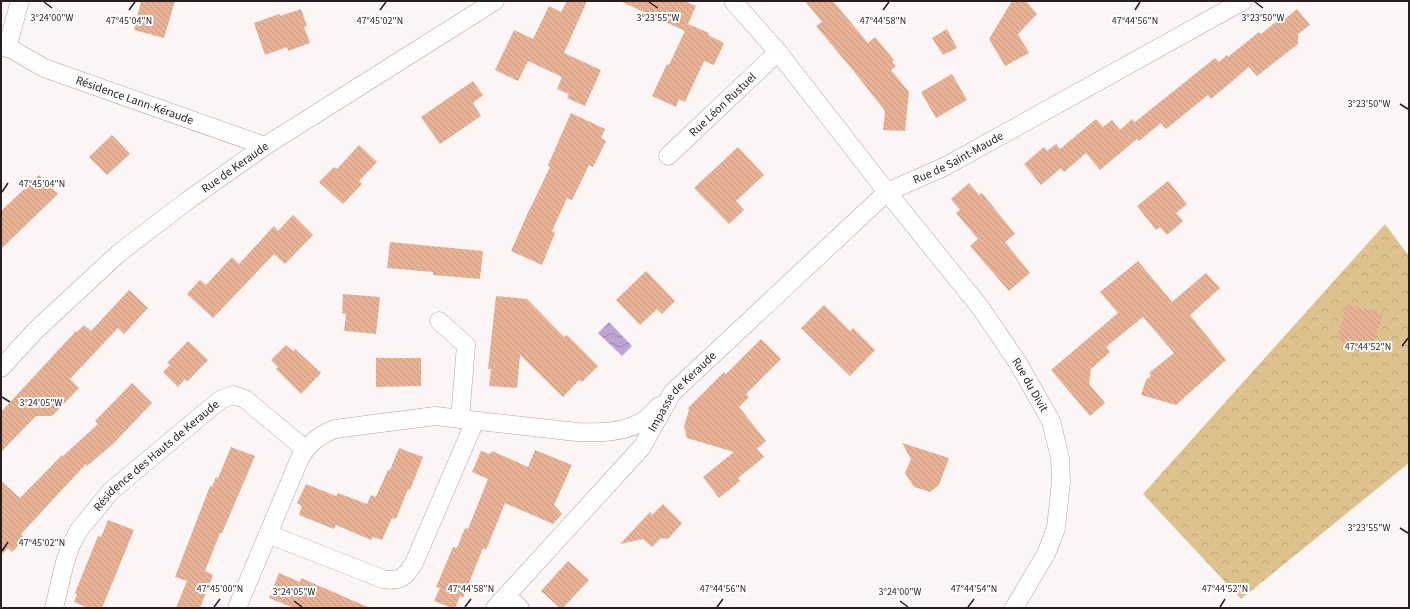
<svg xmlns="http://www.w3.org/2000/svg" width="1410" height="609" font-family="'Source Sans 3',sans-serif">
<defs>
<pattern id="forest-crowns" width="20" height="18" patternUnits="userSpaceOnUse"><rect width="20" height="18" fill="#dec28d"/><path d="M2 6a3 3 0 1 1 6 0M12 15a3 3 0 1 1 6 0" fill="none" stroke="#bea679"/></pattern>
<pattern id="water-waves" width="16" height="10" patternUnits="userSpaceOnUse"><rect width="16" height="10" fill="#bfa5d7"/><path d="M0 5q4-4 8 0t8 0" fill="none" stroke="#9b86ae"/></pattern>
<pattern id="building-back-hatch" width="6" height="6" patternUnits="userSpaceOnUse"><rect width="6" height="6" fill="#e9b294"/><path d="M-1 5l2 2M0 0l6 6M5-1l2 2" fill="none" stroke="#c8997f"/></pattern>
</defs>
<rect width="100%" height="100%" fill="#fbf5f5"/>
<path fill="url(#forest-crowns)" d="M1385,224L1409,256V463L1241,599L1143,494Z"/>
<path fill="url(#water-waves)" d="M609,322L632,346L622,356L598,333Z"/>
<g fill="url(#building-back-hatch)">
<path d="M141,1H175L164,38L134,30Z"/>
<path d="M567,1H587L564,53L601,70L585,106L567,98L569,94L557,89L562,77L528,61L518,81L495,70L514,30L533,39L549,6L561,12Z"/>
<path d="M620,1H684L696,6L688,24L709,33L708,35L724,43L714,65L704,61L685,102L679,99L676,107L652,96L667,64L669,65L685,31Z"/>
<path d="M805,1H833L868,43L875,37L894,60L892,62L896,66L891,70L909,92L905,131L883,130L885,111L852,69L816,26L822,22Z"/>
<path d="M1012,1H1026L1037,14L1018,34L1029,53L1005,66L989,39Z"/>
<path d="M301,9L307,26L304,27L310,43L288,51L287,47L265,55L254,23L279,14L280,16Z"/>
<path d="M1297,9L1310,25L1298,34V44L1257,76L1249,67L1211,99L1208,95L1166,129L1161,123L1139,141L1137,139L1100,170L1086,153L1064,172L1061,168L1041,185L1024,164L1044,147L1047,151L1056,144L1060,149L1096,119L1103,127L1112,120L1120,130L1132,119L1135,122L1215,58L1219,62L1227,55L1228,57L1259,32L1261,34L1278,20L1280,23Z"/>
<path d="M947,29L957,48L943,55L932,38Z"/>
<path d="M952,74L967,100L936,118L921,92Z"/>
<path d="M473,81L483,95L473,103L481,116L440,144L421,117Z"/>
<path d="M571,113L605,129L601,138L606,141L593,167L589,165L572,200L567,198L552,231L555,233L542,265L511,251L530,208V209L550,167L548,165Z"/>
<path d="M112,135L130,154L107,175L89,157Z"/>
<path d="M359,145L377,162L359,181L362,184L343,204L319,182L334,167L337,169Z"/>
<path d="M738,147L764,175L736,201L744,210L729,224L694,188Z"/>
<path d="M39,175L58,194L1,249V211Z"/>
<path d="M1168,181L1187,204L1176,213L1183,221L1167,235L1160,227L1156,230L1137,206Z"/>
<path d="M969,183L979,195L982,193L1015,234L1005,242L1030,273L1009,291L970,246L978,239L956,213L960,210L951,199Z"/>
<path d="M293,215L313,235L285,264L274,254L213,318L187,294L200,280L206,285L232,257L239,264L274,226L278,231Z"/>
<path d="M390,242L483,251L480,279L433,275V272L387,268Z"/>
<path d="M1138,261L1172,302L1206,273L1220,288L1190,315L1226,360L1176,405L1141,395L1146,380L1151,376L1149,373L1174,353L1143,317L1106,347L1110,352L1091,369L1089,384L1105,403L1090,416L1051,370L1118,313L1100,292Z"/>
<path d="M646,271L675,301L662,314L657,309L640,325L616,300Z"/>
<path d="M129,290L148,308L124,334L118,328L70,379L79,388L52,416H36L1,452V412L76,331L77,332L84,325L91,331Z"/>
<path d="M343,294L380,297L376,334L344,331L346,314L342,313Z"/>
<path d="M496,296L527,299L564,337L567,335L598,366L582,382L579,380L563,397L520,355L517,388L489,386L491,369H488Z"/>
<path d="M1347,304L1383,313L1373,345L1361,352L1345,347L1338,335Z"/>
<path d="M824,305L850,331L853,328L875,350L850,376L801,328Z"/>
<path d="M761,339L781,359L746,394L749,397L739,407L766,441L757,449L764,457L738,478L740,481L719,498L703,477L734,452L687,438L684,426L689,410L688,408L724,372L726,374Z"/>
<path d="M188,341L208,360L187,382L185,379L178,387L163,372L170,365L167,363Z"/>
<path d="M286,345L293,351L295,349L321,373L301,394L276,369L278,367L271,360Z"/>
<path d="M376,358H421V386L376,387Z"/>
<path d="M132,383L152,403L113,444L87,466L86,464L21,534L25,539L12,552L8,548L1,555V481L20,498L62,455L63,456L98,424L95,421Z"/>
<path d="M902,443L949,458L939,485L930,492L914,487L905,473L911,459Z"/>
<path d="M231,447L255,456L222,533H220L205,571L213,575L200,608H176L187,581L175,577L210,486L212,487L216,477L218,478Z"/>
<path d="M399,448L423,457L410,490L408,489L396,519L392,518L382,540L373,537L371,540L336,525L334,529L299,515L302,506L297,503L306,484L336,496L338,493L367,504L371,495L376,497L388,470H390Z"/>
<path d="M535,450L572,465L554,505L562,514L553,524L505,503L486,550L483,548L463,598L460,596L455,608H452L434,601L440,588L436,587L453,547L457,548L465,528L468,529L488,479L472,472L481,451L490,454L492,451L528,467Z"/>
<path d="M663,504L682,523L668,539L661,538L652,547L643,539L620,544L650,512L652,515Z"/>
<path d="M108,520L134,530L102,608H88L74,602L77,594L75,593L98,536L101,537Z"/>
<path d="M568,561L589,580L563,608H560L541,591Z"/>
<path d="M279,573L300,582L301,578L370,608H294L269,598Z"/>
</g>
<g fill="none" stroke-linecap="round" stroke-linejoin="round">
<g stroke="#bc9fa0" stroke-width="19">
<g id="street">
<path id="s1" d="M733,1L778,52L887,192L980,307L1018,363L1051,421L1060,458L1061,482L1056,528L1046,554L1014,608"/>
<path id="s2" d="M1,43L44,68L265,146"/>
<path d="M7,48L20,1"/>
<path id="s3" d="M668,156L778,52"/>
<path d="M439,321L466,345L460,419"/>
<path id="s4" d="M1,368L36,330L119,253L187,201L265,146L495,1"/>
<path d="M268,534L383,579C399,582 406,577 414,563L475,421"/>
<path d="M507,596L520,608"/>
<path id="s5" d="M54,608L65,562L71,545L79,530L111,491L220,400L233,395L245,399L305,449"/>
<path d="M237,608L300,458C309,443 319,435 335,429L435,416L577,432C599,433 627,433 646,419C651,415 655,410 659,406"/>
<path id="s6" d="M495,608L642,447L672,393L887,192L946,166L1243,1"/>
</g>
</g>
<use href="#street" stroke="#fff" stroke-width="18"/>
</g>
<path fill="none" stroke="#291e1f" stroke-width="1.5" d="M44,2L52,8M649,2L658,8M1255,2L1263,8M129,10L135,2M380,10L386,2M883,10L889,2M1135,10L1140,2M1400,104L1408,109M2,192L8,183M1402,346L1408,338M2,397L10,402M1400,528L1408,533M2,551L8,542M294,601L302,607M900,601L908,607M214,607L220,599M465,607L471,599M717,607L723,599M968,607L974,599M1220,607L1225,599"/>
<g text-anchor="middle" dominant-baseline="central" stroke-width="4" stroke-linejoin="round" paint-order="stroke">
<g font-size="12" fill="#291e1f" stroke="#fff">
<text stroke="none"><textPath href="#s2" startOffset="146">Résidence Lann-Kéraude</textPath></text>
<text stroke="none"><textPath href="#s3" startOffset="75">Rue Léon Rustuel</textPath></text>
<text stroke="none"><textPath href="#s6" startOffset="653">Rue de Saint-Maude</textPath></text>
<text stroke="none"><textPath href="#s4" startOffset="309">Rue de Keraude</textPath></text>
<text stroke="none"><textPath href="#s1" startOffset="486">Rue du Divit</textPath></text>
<text stroke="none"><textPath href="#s6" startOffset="287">Impasse de Keraude</textPath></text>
<text stroke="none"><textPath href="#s5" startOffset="190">Résidence des Hauts de Keraude</textPath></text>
</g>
</g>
<g font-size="10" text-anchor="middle" fill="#291e1f" stroke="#fff" stroke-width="4" stroke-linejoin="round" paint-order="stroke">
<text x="1263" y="21">3°23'50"W</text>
<text x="52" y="21">3°24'00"W</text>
<text x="658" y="21">3°23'55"W</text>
<text x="129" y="24">47°45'04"N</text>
<text x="380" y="24">47°45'02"N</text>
<text x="883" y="24">47°44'58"N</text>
<text x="1135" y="24">47°44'56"N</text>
<text x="1369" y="107">3°23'50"W</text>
<text x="42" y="187">47°45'04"N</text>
<text x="1368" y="350">47°44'52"N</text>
<text x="41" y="406">3°24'05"W</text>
<text x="1369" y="531">3°23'55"W</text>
<text x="42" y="546">47°45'02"N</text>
<text x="220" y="592">47°45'00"N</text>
<text x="471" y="592">47°44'58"N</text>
<text x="723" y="592">47°44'56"N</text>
<text x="974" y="592">47°44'54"N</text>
<text x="1225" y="592">47°44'52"N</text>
<text x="294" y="595">3°24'05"W</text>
<text x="900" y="595">3°24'00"W</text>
</g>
<rect width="1410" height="609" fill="none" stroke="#291e1f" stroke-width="4"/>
</svg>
